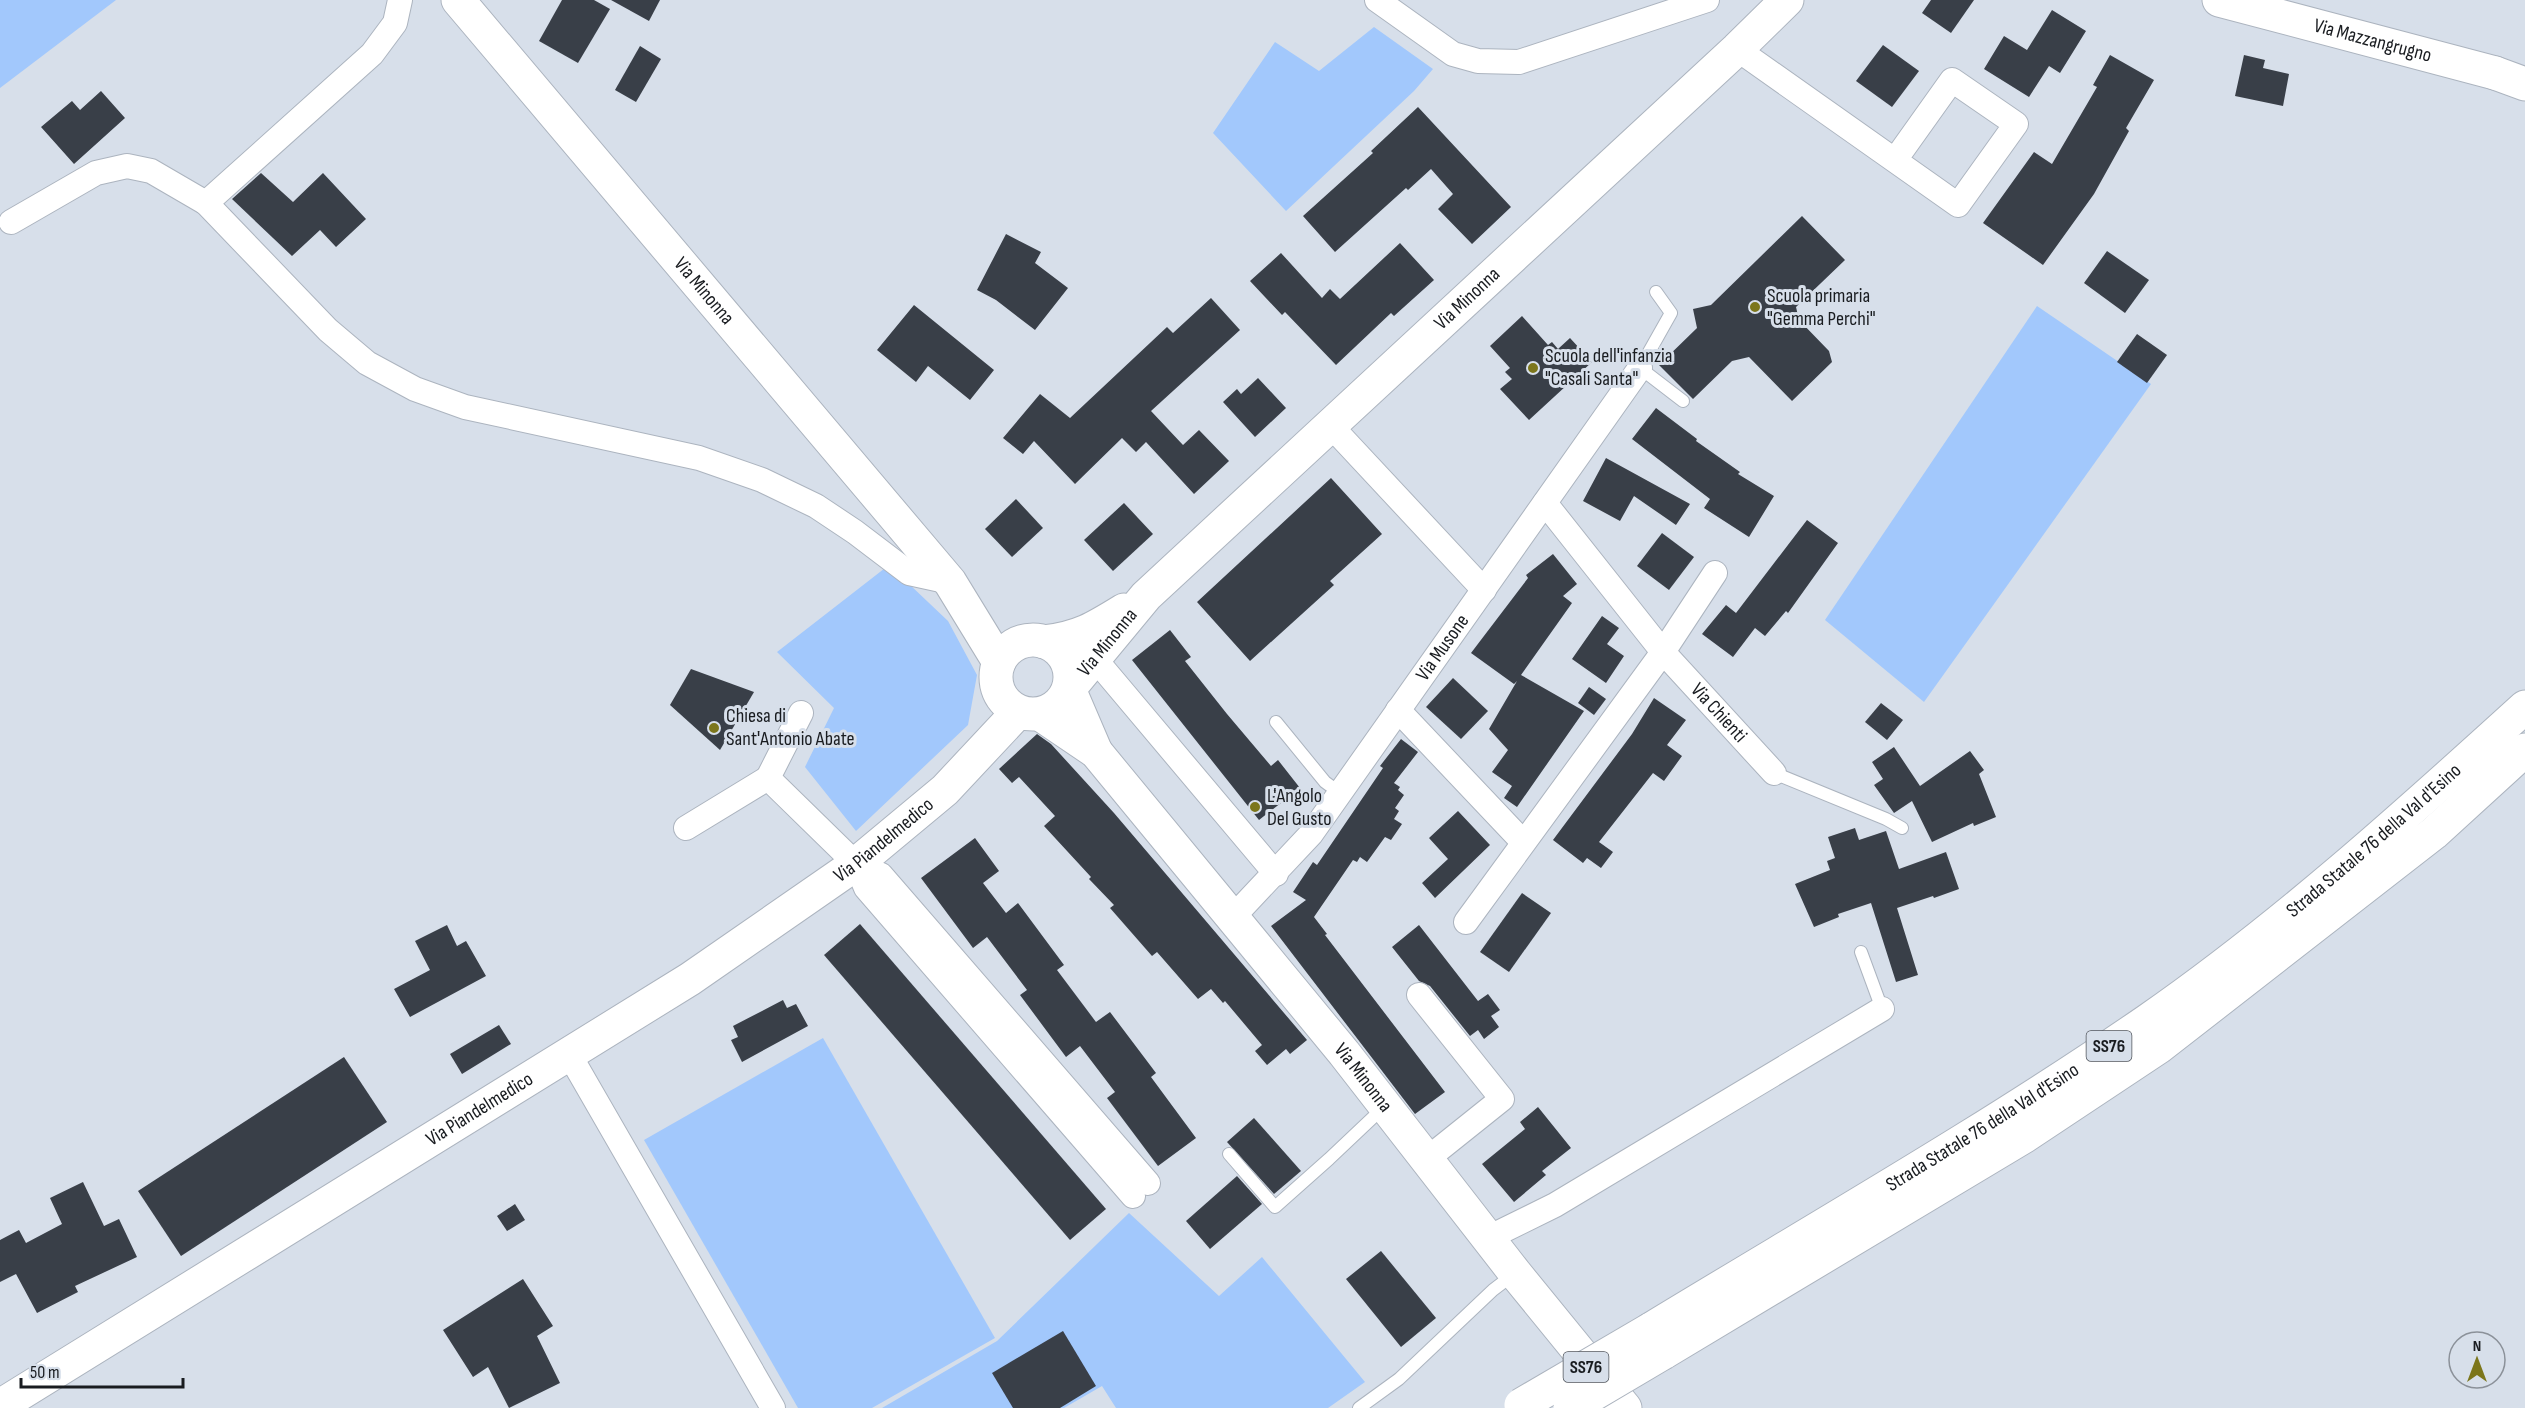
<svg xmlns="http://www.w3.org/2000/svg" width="2525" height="1408" font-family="'Sofia Sans Condensed',sans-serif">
<rect width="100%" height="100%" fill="#d7dfea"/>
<g fill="#a2c8fc">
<path d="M0,0H116L0,88Z"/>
<path d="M1374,27L1433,69L1414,91L1286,211L1213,133L1275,42L1319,71Z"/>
<path d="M2037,306L2151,384L1924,702L1825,620Z"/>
<path d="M889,565L948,621L977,675L968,725L856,831L805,767L834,708L777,652Z"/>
<path d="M823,1038L995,1338L872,1408H798L644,1140Z"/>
<path d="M1129,1213L1219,1296L1262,1257L1365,1382L1328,1408H1116L1102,1386L1064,1408H882L997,1341Z"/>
</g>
<g fill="#393f48">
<path d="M562,0H594L610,9L578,63L539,41Z"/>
<path d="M611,0H660L649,21Z"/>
<path d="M1931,0H1974L1951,33L1922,13Z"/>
<path d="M2052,10L2086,31L2060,73L2049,66L2029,97L1984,69L2004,36L2027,50Z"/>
<path d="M1883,45L1919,71L1892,107L1856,81Z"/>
<path d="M640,46L661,59L636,102L615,90Z"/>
<path d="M2110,55L2154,80L2126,128L2129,131L2094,194L2043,265L1983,223L2034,152L2052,164L2097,87L2093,85Z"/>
<path d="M2244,55L2265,60L2263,68L2289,74L2283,106L2235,96Z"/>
<path d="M101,91L125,118L74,164L41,127L72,101L80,110Z"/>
<path d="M1418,107L1511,207L1472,244L1438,209L1453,194L1431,169L1408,190L1406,188L1335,252L1303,216L1373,153L1371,151Z"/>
<path d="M261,173L293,202L323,173L366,219L336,247L320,230L292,256L232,199Z"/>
<path d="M1802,216L1845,260L1796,307L1799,320L1829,351L1832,362L1792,401L1749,357L1732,361L1693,399L1659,365L1697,328L1693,309L1711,305Z"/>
<path d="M1006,234L1041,252L1035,263L1068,288L1035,330L996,300L977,290Z"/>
<path d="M1400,243L1434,280L1394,316L1391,313L1336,365L1285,312L1282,315L1250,281L1281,253L1322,298L1330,289L1340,299Z"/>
<path d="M2107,251L2149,280L2125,313L2084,283Z"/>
<path d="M1211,298L1240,330L1151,411L1183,445L1199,430L1229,461L1194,494L1146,442L1136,452L1122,438L1075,484L1034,441L1023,454L1003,438L1040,394L1070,418L1167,327L1173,333Z"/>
<path d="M914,305L994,370L970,400L928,366L916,382L877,350Z"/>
<path d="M1522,316L1548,345L1552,342L1558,349L1570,338L1592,362L1529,420L1500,389L1512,379L1505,372L1510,368L1490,346Z"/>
<path d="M2137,334L2167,355L2147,383L2117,362Z"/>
<path d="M1258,378L1286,408L1255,437L1223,402L1237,389L1241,394Z"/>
<path d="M1656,408L1697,439L1696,441L1740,472L1738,474L1774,496L1749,537L1704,508L1710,499L1632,439Z"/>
<path d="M1606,458L1690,504L1676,525L1634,496L1620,521L1583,501Z"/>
<path d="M1331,478L1382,534L1330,581L1334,585L1250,661L1197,602Z"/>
<path d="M1016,499L1043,528L1012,557L985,529Z"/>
<path d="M1124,503L1153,534L1113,571L1084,540Z"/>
<path d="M1807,520L1838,543L1788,613L1786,611L1765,636L1755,628L1733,657L1702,634L1726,605L1736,613Z"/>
<path d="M1662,533L1694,557L1669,590L1637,566Z"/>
<path d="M1553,554L1577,584L1563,596L1572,603L1521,675L1584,711L1517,807L1504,798L1512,786L1492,772L1508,750L1489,729L1517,681L1514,684L1471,653L1528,578L1526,575Z"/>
<path d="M1602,616L1619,628L1607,644L1624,656L1606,683L1572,659Z"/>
<path d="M1170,630L1191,657L1185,661L1227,714L1271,766L1278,760L1300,788L1259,820L1132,660Z"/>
<path d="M691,669L754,692L720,750L670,705Z"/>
<path d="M1453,678L1488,711L1461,739L1426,707Z"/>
<path d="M1589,687L1606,699L1594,715L1578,703Z"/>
<path d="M1654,698L1686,720L1667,745L1682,756L1664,781L1653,773L1599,842L1613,852L1601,868L1587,858L1583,863L1553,840L1632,734Z"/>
<path d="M1881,703L1903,720L1887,740L1865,722Z"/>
<path d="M1037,734L1051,744L1114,813L1307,1040L1290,1054L1286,1049L1267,1065L1255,1051L1262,1045L1225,1001L1223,1003L1211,989L1198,999L1157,952L1152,956L1110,908L1114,905L1089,879L1091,877L1044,826L1055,816L1019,777L1012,783L999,769Z"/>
<path d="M1401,739L1418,752L1394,783L1400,787L1398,790L1404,795L1395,808L1399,811L1394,819L1402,824L1391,840L1385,837L1367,862L1360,857L1357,862L1353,860L1314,917L1327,934L1325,935L1445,1092L1415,1114L1271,926L1306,900L1293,892L1313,862L1317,865L1383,768L1380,766Z"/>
<path d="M1894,747L1920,786L1970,751L1984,770L1979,774L1996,817L1974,826L1973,823L1932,842L1912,801L1894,813L1874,785L1883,779L1872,762Z"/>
<path d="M1458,811L1490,845L1435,898L1422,883L1448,859L1429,838Z"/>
<path d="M1855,828L1859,840L1886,831L1899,869L1946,852L1959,889L1934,898L1933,896L1897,908L1918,975L1896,982L1871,903L1838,914L1839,917L1814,927L1795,884L1830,870L1827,861L1835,858L1828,837Z"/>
<path d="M975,838L999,871L983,883L1006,913L1018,903L1064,965L1057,970L1096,1022L1110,1012L1156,1073L1151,1077L1196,1138L1158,1166L1107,1098L1115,1092L1080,1046L1066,1057L1020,995L1027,990L987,937L973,948L921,878Z"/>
<path d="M1522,893L1551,913L1509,972L1480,952Z"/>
<path d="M860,924L1106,1209L1070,1240L824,955Z"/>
<path d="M447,925L457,946L466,941L486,976L410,1017L394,989L430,970L415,941Z"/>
<path d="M1419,925L1478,1001L1488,994L1500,1010L1491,1016L1499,1027L1484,1039L1478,1030L1470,1036L1430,986L1419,981L1392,947Z"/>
<path d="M783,1000L787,1008L796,1004L808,1026L742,1062L731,1040L738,1037L733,1026Z"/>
<path d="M499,1025L511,1044L462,1074L450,1054Z"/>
<path d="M344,1057L387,1122L181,1256L138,1191Z"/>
<path d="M1538,1107L1571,1148L1542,1171L1546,1175L1514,1202L1482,1164L1525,1129L1520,1122Z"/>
<path d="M1254,1118L1301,1171L1274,1194L1227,1142Z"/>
<path d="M1237,1176L1262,1204L1210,1249L1186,1221Z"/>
<path d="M83,1182L104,1226L119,1219L137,1257L75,1286L78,1292L37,1313L16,1274L0,1282V1240L19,1230L26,1243L62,1224L50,1198Z"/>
<path d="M515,1204L525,1220L507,1231L497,1216Z"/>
<path d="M1381,1251L1436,1318L1401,1347L1346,1279Z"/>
<path d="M523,1279L553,1326L537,1336L560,1383L509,1408L488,1367L473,1377L443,1330Z"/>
<path d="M1063,1331L1096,1386L1060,1408H1013L992,1373Z"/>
</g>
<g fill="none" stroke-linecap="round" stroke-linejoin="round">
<g stroke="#acb4bf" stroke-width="14">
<g id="service">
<path d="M1656,292L1671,313L1640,368L1683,401"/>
<path d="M1276,722L1325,782L1340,793"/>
<path d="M1774,773L1886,819L1902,828"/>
<path d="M1861,952L1882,1009"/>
<path d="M1229,1154L1275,1207L1329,1159L1384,1107"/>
<path d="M1359,1408L1399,1379L1493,1290L1514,1274"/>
</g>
</g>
<g stroke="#acb4bf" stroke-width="26">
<g id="minor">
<path d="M1377,0L1453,54L1478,61L1519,62L1707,0"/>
<path d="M1737,49L1958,205L2016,124L1952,80L1895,160"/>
<path d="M206,203L372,54L395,23L400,0"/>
<path d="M11,222L96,173L127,166L151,171L206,203L328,330L367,363L415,389L465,407L699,458L762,480L816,506L855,532L909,573L950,582"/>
<path d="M1331,426L1484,590"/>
<path id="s1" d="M1715,573L1663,652L1774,773"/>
<path d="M1095,659L1276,874"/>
<path d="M1398,710L1523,842"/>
<path d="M801,713L768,778L856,864L881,875L1148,1183"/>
<path d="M686,828L768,778"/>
<path d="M856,864L866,888L1133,1196"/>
<path id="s2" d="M1233,917L1311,834L1640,368"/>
<path d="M1466,922L1663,652L1545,503"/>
<path d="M1419,995L1502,1099L1427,1159"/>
<path d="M569,1054L773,1408"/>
<path d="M1488,1238L1555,1205L1882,1009"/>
</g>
</g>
<g stroke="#acb4bf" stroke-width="35">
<g id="secondary">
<path id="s3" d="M458,0L950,582L999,662"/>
<path id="s4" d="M2219,0L2495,73"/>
<circle cx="1033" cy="677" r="37"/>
<path d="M1044,642C1079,638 1095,628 1124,610"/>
<path id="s5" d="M1040,714L1096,752L1344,1053L1515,1273L1625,1408"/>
<path id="s6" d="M1096,752L1069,689L1146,596L1737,49L1787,0"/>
<path id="s7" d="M0,1406L690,979L856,864L945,790L1018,712"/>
</g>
</g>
<g stroke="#acb4bf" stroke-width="35">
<path id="primary" d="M2495,73L2525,84"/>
</g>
<g stroke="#acb4bf" stroke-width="35">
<g id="trunk">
<path id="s8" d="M1651,1329C1817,1228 1987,1131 2147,1021C2281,928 2404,817 2525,707"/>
<path d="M1663,1353L2025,1136L2159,1047L2434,833L2525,750"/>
</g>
</g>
<use href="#service" stroke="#fff" stroke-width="12"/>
<use href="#minor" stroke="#fff" stroke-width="24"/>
<use href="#secondary" stroke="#fff" stroke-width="33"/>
<use href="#primary" stroke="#fff" stroke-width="33"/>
<use href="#trunk" stroke="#fff" stroke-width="33"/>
<g stroke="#acb4bf" stroke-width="35" stroke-linecap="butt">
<g id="trunk-bridge">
<path d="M1521,1405L1651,1329"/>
<path d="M1570,1408L1663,1353"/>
</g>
</g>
<use href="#trunk-bridge" stroke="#fff" stroke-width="33"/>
</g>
<g fill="#7c761b" stroke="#d7dfea" stroke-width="2">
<circle cx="1755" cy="307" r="6"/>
<circle cx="1533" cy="368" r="6"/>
<circle cx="714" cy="728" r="6"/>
<circle cx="1255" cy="807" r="6"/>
</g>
<g text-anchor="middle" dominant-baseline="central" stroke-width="6" stroke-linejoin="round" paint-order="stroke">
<g fill="#d7dfea" stroke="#52565d" stroke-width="1.5">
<rect x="2086.5" y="1031" width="45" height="30" rx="4.5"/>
<rect x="1563.5" y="1352" width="45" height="30" rx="4.5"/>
</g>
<g font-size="18" font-weight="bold" fill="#191c20">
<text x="2109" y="1046">SS76</text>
<text x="1586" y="1367">SS76</text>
</g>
<g font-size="20" fill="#191c20" stroke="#d7dfea">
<text stroke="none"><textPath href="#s4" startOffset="159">Via Mazzangrugno</textPath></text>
<text stroke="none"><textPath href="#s3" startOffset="381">Via Minonna</textPath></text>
<text stroke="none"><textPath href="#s6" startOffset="627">Via Minonna</textPath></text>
<text stroke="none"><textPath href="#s6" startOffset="129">Via Minonna</textPath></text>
<text stroke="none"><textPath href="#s2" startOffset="342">Via Musone</textPath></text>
<text stroke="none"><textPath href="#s1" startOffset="177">Via Chienti</textPath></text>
<text stroke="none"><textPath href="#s7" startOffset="1050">Via Piandelmedico</textPath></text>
<text stroke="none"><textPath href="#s8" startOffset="874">Strada Statale 76 della Val d'Esino</textPath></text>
<text stroke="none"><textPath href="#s5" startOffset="489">Via Minonna</textPath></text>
<text stroke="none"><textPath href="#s7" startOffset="564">Via Piandelmedico</textPath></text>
<text stroke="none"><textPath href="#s8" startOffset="388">Strada Statale 76 della Val d'Esino</textPath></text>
</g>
<g font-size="20" fill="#191c20" stroke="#d7dfea" text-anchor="start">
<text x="1767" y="296">Scuola primaria<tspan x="1767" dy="23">"Gemma Perchi"</tspan></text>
<text x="1545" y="356">Scuola dell'infanzia<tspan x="1545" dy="23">"Casali Santa"</tspan></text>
<text x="726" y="716">Chiesa di<tspan x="726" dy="23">Sant'Antonio Abate</tspan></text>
<text x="1267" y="796">L'Angolo<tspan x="1267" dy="23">Del Gusto</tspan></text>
</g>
</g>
<g transform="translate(2477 1360)"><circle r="28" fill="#d7dfea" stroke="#8b9199" stroke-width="1.5"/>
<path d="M0-4.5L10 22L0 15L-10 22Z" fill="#7c761b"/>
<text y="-9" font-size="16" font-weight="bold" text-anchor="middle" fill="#191c20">N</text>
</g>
<path d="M21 1378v9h162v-9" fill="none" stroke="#191c20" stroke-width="3"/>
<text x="30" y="1378" font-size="18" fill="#191c20" stroke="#d7dfea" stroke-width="4.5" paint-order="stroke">50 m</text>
</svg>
